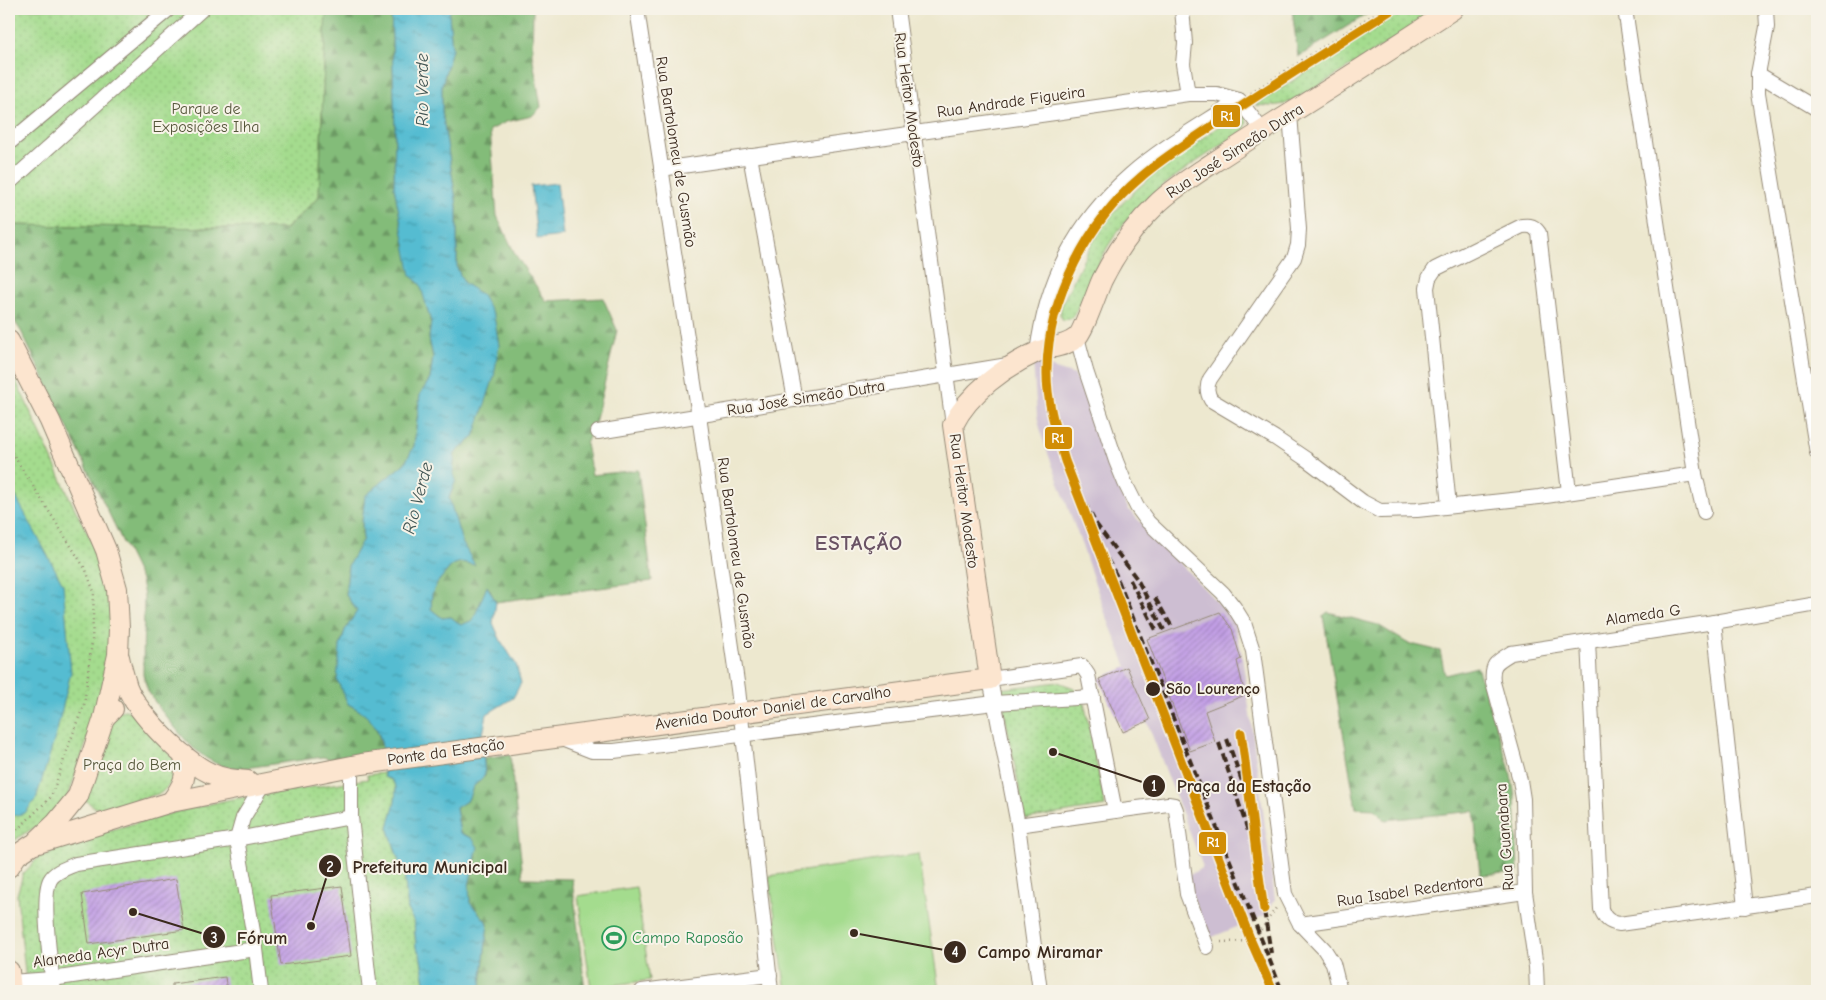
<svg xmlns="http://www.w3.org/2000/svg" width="1826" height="1000" font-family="'Comic Neue',sans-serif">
<defs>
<pattern id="grass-dots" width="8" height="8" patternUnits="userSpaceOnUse" patternTransform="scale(1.25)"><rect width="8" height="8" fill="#a4dc8e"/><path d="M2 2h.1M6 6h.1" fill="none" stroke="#8ebd7a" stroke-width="1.8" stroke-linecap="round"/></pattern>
<pattern id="forest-firs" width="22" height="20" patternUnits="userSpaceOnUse" patternTransform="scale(1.25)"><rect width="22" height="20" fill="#83bc79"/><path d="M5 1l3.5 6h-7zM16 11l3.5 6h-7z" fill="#6c9963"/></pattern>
<pattern id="water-ripples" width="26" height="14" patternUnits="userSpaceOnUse" patternTransform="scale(1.25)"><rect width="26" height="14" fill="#54bcd1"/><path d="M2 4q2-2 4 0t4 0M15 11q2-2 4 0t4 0" fill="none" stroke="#4799a9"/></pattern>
<pattern id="building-hatch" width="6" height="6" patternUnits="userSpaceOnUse" patternTransform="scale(1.25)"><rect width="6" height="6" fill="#c29fe6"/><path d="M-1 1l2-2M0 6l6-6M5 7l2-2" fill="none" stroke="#9f82ba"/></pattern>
</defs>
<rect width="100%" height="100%" fill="#f7f3e8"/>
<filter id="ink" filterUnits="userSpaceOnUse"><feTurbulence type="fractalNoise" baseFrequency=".02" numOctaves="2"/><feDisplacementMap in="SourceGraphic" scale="10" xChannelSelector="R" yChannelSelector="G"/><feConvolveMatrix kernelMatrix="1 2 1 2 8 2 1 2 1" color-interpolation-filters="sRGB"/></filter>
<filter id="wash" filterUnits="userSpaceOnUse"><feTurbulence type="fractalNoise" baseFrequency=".0096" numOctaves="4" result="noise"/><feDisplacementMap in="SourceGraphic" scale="20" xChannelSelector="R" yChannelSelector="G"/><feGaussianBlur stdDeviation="1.12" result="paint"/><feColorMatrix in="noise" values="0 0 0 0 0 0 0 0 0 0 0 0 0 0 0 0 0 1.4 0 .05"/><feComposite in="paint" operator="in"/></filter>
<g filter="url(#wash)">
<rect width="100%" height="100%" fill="#ede8cf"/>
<path fill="#cdbed2" d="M1033,362L1075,375L1083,393L1111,475L1129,510L1234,620L1242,655L1275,899L1266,915L1210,938L1189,888L1188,876L1203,867L1147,722L1123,732L1099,679L1127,667L1105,613L1081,543L1042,437L1037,415Z"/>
<g fill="url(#grass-dots)" stroke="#708356">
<path d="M9,9H326L319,197L285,229L9,225Z"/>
<path d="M1405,9H1442L1320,85L1285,104L1270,106L1255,105Z"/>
<path d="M1234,115H1240L1245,117L1247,123L1244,130C1196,163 1137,195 1107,248C1095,269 1086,292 1075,313L1070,319L1063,320L1060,314L1062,304C1077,274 1089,243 1110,217C1144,176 1192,147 1234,115Z"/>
<path d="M9,365L73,505L103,563L115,611L106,684L67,800L47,820L22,835L9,845Z"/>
<path d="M1058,682L1074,688L1083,697L1105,806L1025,819L1000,689Z"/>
<path d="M125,710L131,712L173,758L174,777L169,785L161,793L101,810L94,807L84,799L108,723L119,711Z"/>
<path d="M384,773V777L392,780L396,787L395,802L388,827L399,862L404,871L408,911L414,922L416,948L420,954L425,982L424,991H27L17,895L23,874L38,858L55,850L92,835L176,812L232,799L368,779L367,775Z"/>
</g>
<g fill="url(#forest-firs)" stroke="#5f734c">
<path d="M326,9H391L395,130L394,187L431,322L429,338L433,357L430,379L420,394L414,446L405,463L365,496L362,522L363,539L348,566L346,595L357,611L345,630L340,646L348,704C373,717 378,727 383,754L339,761L323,757L245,768H231L219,765L206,758L192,747L182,736L159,708L148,691L143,674L144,596L141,580L21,331L9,313V225L286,229L319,197Z"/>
<path d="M451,9H533L532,54L541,107L532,116L506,122L490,130L497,216L515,254L546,301L603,298L617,330L595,423L586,444L592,475L638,470L652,581L496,602L488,587L473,620L461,625L451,617L442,618L431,609L432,594L437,583L452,565L461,562L474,564L462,543L449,498L456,480L453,473L455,453L474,437L481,294L464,283L457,268V206L442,112V85L452,49L449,14Z"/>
<path d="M1292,9H1375L1298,57Z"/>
<path d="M1328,612L1378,625L1407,643L1440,651L1445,675L1477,667L1510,770L1515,796L1518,872L1480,875L1474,811L1385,820L1374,809L1356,808L1323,616Z"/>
<path d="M510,754L523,878L572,879L585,990H597L599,991H483L481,984L488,923L470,903L469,885L476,857L472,838L460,833L456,808L468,800L473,787L485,776L484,758Z"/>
<path d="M761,984L762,991H708Z"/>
</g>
<g fill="#a4dc8e" stroke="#708356">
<path d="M919,854L939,991H786L769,876Z"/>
<path d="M636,887L650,980L591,988L578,896Z"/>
</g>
<g fill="url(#water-ripples)" stroke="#487378">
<path d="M391,9H451L449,14L452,49L442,85V112L457,206V268L464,283L481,294L494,316L499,345L494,377L474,437L455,453L453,473L456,480L449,498L462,542L475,565L461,562L452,565L437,583L432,594L431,609L442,618L451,617L461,625L473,620L487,586L496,602L493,623L501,641L516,664L521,683L513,698L487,714L482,739L485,775L473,787L468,800L456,808L460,833L472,838L478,847L469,885L470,903L488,923L481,984L483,991H424L425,982L420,954L416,948L414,922L408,911L404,871L399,862L388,827L395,802L396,787L392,780L384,777C383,741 382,721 348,704L337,680L340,646L345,630L357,611L346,595L348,566L363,539L362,522L365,496L405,463L414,446L420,394L430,379L433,357L429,338L431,322L420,284L411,276L394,187L395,130Z"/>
<path d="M557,183L563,236L537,239L531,186Z"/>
<path d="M9,484L63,584L71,672L57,731L36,799L25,813L9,817Z"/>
</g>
<g id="blocks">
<g fill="url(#building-hatch)">
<path d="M1220,612L1232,629L1241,659L1237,661L1245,695L1205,711L1215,742L1190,751L1147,639Z"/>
<path d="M1127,667L1150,720L1123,732L1099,679Z"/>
<path d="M176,879L184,930L89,944L82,894Z"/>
<path d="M342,886L351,956L281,965L271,895Z"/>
<path d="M225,977L227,991H172V984Z"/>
</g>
</g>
</g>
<g filter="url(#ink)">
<use href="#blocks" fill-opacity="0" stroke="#948976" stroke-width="1"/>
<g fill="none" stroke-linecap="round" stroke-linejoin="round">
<g stroke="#948976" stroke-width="16">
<g id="minor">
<path d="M637,9L699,416L738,689L771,991"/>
<path d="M897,9L953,425"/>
<path d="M1182,9L1185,43L1183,64L1188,94"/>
<path d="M1625,9L1695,474L1704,512"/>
<path d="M1766,9L1767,27L1758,74V93L1817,453"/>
<path d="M1758,74L1817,109"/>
<path d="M1290,114L1299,229L1298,245L1294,258L1210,379C1206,387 1207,393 1211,400L1275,438L1306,459L1363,502L1380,511L1417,510L1539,497L1695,474"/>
<path d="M9,143L169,9"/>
<path d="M750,156L795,400"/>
<path d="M661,169L1188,94H1217L1239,100L1262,130"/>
<path d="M9,183L202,9"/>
<path d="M1077,337L1086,371L1116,461L1125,483L1137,507L1148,522L1223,593L1234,607L1244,623L1253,651L1285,894L1300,924L1324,949L1333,963L1340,991"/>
<path d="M1037,353C1046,281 1075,223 1130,175C1163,146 1203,124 1239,100"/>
<path d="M598,432L1008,365"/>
<path d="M1449,506L1427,288L1429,278L1435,269L1522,226C1531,225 1534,226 1539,233L1569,492"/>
<path d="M1714,622L1745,907"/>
<path d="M1588,641L1601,909C1605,919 1609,922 1619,924L1817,896"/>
<path d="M559,738L592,751H614L994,703L1093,697"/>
<path d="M351,766V817L370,991"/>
<path d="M1115,811L1168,804L1174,805L1176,810L1187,894L1207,947"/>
<path d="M1018,825L1115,811L1088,675L1082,666L990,679L1018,825L1040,991"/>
<path d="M1300,924L1525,892"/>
<path d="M10,982L52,979L256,949"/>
<path d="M54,991C51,970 41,897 50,880C55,871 67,868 76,864L237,839L351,817"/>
<path d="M261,991L256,949L237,839L243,818L265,782"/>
<path d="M642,991L770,975"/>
<path d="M1537,991L1536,967L1525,892L1523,799L1520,780L1493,682C1491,664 1496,662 1511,653L1714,622L1817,604"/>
</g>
</g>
<g stroke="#948976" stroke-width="22">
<g id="secondary">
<path d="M9,341L50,421L106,550L117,589L119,628L118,655L104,718"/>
<path d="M119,657C121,667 124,677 127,687C138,714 184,761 210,773C222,779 234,780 248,781"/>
<path d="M171,802C184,784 187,778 184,755"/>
<path d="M37,841L56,823L78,796L104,718L113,709"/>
<path d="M9,867L17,855L32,845L171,802L362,764L990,679L953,425C969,393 1004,367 1037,352C1049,347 1065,347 1076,338C1083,333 1097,291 1102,280C1116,252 1134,226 1157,204C1171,190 1189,179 1205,168C1234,149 1262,131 1291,113C1346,79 1399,44 1453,9"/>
<path d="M9,971L11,991"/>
</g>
</g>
<g stroke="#948976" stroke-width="2.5" stroke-dasharray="1 4" stroke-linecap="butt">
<path d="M1251,93L1382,9"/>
<path d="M9,448L86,570L94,592L92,642L84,705L77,722L51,797L19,828L9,836"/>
<path d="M1221,942L1251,941L1258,934L1276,908"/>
</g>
<use href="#minor" stroke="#fff" stroke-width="14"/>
<use href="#secondary" stroke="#fce5cf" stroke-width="20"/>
<g stroke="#3b2a1e" stroke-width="4" stroke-dasharray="8 4" stroke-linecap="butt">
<path d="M1068,470L1096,524L1137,579L1164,630"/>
<path d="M1090,527L1116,575L1282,991"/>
<path d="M1130,580L1157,632"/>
<path d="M1155,598L1172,627"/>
<path d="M1241,733L1249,779L1259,880L1271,953"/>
<path d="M1227,739L1243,784"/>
<path d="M1219,743L1248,831"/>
<path d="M1251,941L1273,991"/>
</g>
<g stroke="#f7f3e8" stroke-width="12">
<g id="rail-1">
<path d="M1241,733C1250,791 1254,850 1264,909"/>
<path d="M1273,991L1251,941L1065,461C1056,431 1046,400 1047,369C1048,298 1088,222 1141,177C1166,155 1197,137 1224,118C1280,80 1337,45 1393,9"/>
</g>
</g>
<use href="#rail-1" stroke="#d18d06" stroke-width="9"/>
</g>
</g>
<defs>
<g id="stadium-ring" transform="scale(1.25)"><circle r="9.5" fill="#f7f3e8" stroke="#2e9e5b" stroke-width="1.5"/><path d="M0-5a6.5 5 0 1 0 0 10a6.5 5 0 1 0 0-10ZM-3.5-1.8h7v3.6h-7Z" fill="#2e9e5b"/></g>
</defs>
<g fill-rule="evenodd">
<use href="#stadium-ring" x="614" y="938"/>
</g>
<circle fill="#3b2a1e" stroke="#f7f3e8" stroke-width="2" cx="1153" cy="689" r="8"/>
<g text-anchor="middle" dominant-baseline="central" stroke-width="4" stroke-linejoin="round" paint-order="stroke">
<g font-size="16" fill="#3b2a1e" stroke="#f7f3e8">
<text transform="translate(909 100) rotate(82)">Rua Heitor Modesto</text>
<text transform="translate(1011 102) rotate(-8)">Rua Andrade Figueira</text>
<text transform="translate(1235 151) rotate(-33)">Rua José Simeão Dutra</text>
<text transform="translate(676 152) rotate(81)">Rua Bartolomeu de Gusmão</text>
<text transform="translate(806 398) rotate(-9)">Rua José Simeão Dutra</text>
<text transform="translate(964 501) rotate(82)">Rua Heitor Modesto</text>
<text transform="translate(736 553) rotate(82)">Rua Bartolomeu de Gusmão</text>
<text transform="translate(1643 615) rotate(-8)">Alameda G</text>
<text transform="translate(773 708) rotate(-8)">Avenida Doutor Daniel de Carvalho</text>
<text transform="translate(446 752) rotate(-8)">Ponte da Estação</text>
<text transform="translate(1505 837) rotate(-94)">Rua Guanabara</text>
<text transform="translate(1410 891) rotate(-8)">Rua Isabel Redentora</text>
<text transform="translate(101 953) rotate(-8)">Alameda Acyr Dutra</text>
</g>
<g font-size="16" fill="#55563a" stroke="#f7f3e8">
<text x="206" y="109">Parque de<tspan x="206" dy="18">Exposições Ilha</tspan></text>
<text x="132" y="765">Praça do Bem</text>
</g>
<g font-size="16" font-weight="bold" fill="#3b2a1e" stroke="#f7f3e8" text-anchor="start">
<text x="1166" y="689">São Lourenço</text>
</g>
<g font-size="16" fill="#27864d" stroke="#f7f3e8" text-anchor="start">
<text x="632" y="938">Campo Raposão</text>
</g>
<g font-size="18" font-style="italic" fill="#425654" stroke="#f7f3e8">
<text transform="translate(422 90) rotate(-90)">Rio Verde</text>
<text transform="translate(418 498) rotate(-75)">Rio Verde</text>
</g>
<g font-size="21" font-weight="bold" letter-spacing="1" fill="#6a5364" stroke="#f7f3e8">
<text x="859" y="543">ESTAÇÃO</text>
</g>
</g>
<path fill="none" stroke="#3b2a1e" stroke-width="2" d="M1053 752L1154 786M311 926L330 866M133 912L214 937M854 933L955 952"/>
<g fill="#3b2a1e" stroke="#f7f3e8" stroke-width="2">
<circle cx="1053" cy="752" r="5"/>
<circle cx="311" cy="926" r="5"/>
<circle cx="133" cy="912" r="5"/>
<circle cx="854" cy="933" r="5"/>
<circle cx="1154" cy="786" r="12"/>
<circle cx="330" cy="866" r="12"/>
<circle cx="214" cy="937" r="12"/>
<circle cx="955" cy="952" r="12"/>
</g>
<g font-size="15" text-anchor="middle" font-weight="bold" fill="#fff">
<text x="1154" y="791">1</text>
<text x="330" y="872">2</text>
<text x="214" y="943">3</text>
<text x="955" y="957">4</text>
</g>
<g font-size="18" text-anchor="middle" font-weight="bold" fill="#3b2a1e" stroke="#f7f3e8" stroke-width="4" stroke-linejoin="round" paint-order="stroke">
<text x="1244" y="792">Praça da Estação</text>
<text x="430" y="873">Prefeitura Municipal</text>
<text x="262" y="944">Fórum</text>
<text x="1040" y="958">Campo Miramar</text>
</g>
<g stroke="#f7f3e8" stroke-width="2">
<rect x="1212" y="104" width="29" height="24" rx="5" fill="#d18d06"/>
<rect x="1044" y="426" width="29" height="24" rx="5" fill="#d18d06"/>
<rect x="1198" y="831" width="29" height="24" rx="5" fill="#d18d06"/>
</g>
<g font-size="14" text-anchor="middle" font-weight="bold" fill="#fff">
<text x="1227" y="121">R1</text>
<text x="1058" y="443">R1</text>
<text x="1213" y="847">R1</text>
</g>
<rect width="1826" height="1000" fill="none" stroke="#f7f3e8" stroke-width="30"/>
</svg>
